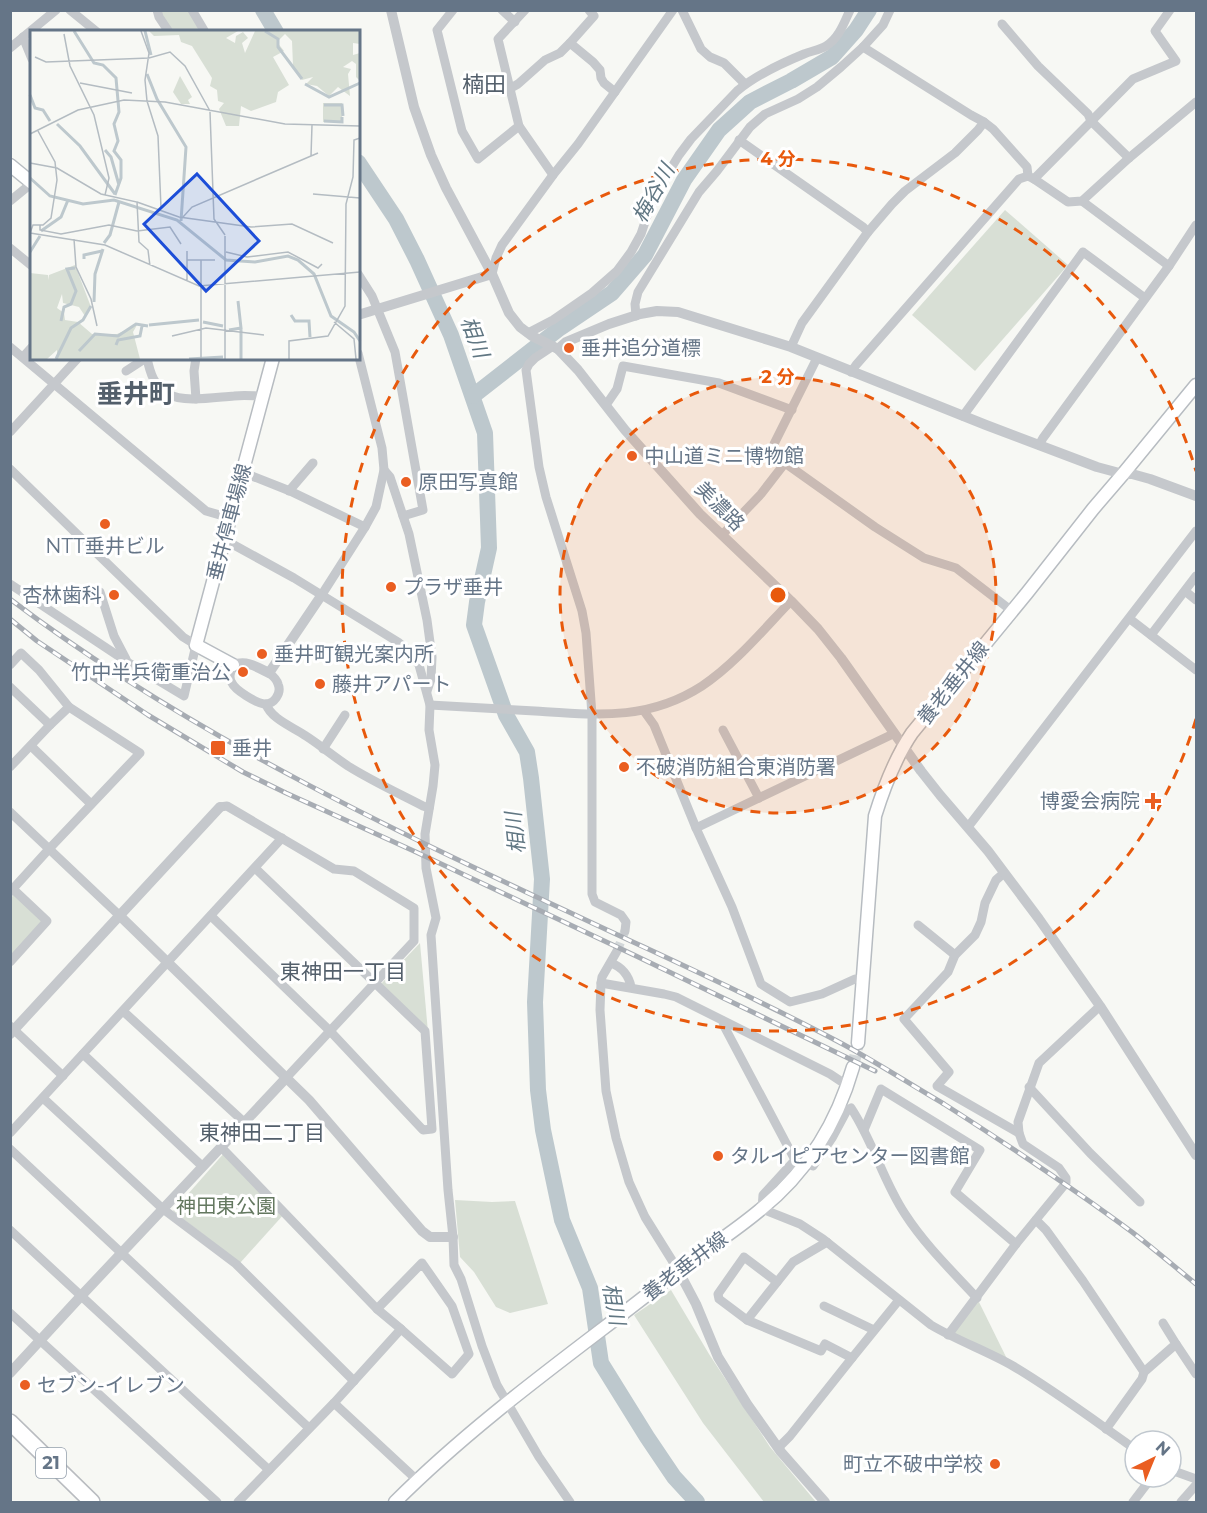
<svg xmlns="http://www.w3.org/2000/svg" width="1207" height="1513" font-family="Montserrat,'Noto Sans JP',sans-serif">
<rect width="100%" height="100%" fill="#f7f8f4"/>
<g fill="#d8dfd5">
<path d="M161,11H190L203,31H172L164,19Z"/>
<path d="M1005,210L1068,265L975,371L912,315Z"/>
<path d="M15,893L47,921L11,962V898Z"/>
<path d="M420,943L428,1032L380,985Z"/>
<path d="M225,1152L285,1213L240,1263L173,1211Z"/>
<path d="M455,1200L492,1202L515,1201L548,1304L510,1313L496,1307L474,1272L460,1257Z"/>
<path d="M671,1290L709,1354L770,1447L816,1502H764L703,1423L634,1315Z"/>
<path d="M977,1298L1010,1365L948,1335Z"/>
</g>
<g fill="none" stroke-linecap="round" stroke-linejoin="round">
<g stroke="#bdc8cd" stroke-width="16">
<path d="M263,10L276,32"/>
<path d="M358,162L396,219L417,260L451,335L485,433L489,548L477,602L474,625L506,715L527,752L531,778L542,879L535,1002L538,1090L543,1130L562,1220L590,1288L601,1363L647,1437L674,1477L697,1502"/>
<path d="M473,396L560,328L612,293L645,255L684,180L719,130L750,102L791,81L832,57L856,30L869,10"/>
</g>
<path stroke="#d2d7d9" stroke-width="9" stroke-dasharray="9 4.5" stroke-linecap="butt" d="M617,951L625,931"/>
<path stroke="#d2d7d9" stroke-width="12" stroke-dasharray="12 6" stroke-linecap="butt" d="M853,1067L858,1043"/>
<g stroke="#b7bcc1" stroke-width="15">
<g id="secondary">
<path d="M10,165L32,183"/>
<path d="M233,665L196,645L273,358"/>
<path d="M858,1043L875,816C884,787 895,758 912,733L1027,593L1093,509L1123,474L1196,385"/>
<path d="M395,1502C467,1430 549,1370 630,1308C652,1291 675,1273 698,1256C719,1241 741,1226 760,1210C806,1173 837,1123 853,1067"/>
</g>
</g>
<g stroke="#b9bcc0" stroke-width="18">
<path id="trunk" d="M10,1422L92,1502"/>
</g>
<g stroke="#c5c8cc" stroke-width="9">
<path d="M70,10L97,32"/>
<path d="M157,10L159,17L169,32"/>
<path d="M192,10L205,32"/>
<path d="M453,10L437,30L462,131L478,159L519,126"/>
<path d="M502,10L515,22"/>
<path d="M525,10L498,39L519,126L553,175"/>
<path d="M682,10L701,49L710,57L724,63L745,84"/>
<path d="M1002,24L1038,66L1088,114L1091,121L1129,158"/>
<path d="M23,37L32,59"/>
<path d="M570,43L593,62L600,70L601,78L604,83L615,92"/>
<path d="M863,47L971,115L984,122L993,129L1027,167L1028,176"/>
<path d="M10,48L56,10"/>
<path d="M509,89L518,84L545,60L560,53L570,43L594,16L589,10"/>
<path d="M739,140L863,227L868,232"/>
<path d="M1034,179L1133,79L1176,61L1155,31L1170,10"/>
<path d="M10,201L32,183"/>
<path d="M1082,201L1169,266"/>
<path d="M10,248L32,266"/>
<path d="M358,274L372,296L395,352L423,510L403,516"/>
<path d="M492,274L496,258L502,245L553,175L578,144L673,10"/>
<path d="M636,316L635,304L638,292L699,192L717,171L750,127L765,114L798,99L817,87L841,67L863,47L883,25L890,10"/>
<path d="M528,333L553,320L592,293L617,271L631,252L641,234L650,207L662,183L679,155L691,139L737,91C755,76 782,63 804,54C811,51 820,50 826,46C839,38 844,23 850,10"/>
<path d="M553,346L535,358L529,364L526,370L539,467L546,497L582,611L586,633L592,715V894L595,902L621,915L626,922L625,931"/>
<path d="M10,347L206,511L230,518"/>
<path d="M791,347L802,323L868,232L892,204L905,191L955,153L978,130L984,122"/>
<path d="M23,357L32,347"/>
<path d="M147,358C150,373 154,386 168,394C183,403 217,397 234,396C244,395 254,396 263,396"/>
<path d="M126,371L146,358"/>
<path d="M851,372L856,365L1019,179L1028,176L1034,179L1068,202L1082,201L1129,158L1196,102"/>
<path d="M196,399L194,371L196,358"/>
<path d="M606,405L617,389L623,366L719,383L792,410"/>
<path d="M963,416L1083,252L1145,298"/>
<path d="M10,432L78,358"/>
<path d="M774,444L817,358"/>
<path d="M1039,445L1043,438L1169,266L1196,225"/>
<path d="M10,469L183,637L196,645L184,696L129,663L10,584"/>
<path d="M384,470L390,477L409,534L427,620L432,657L431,679L427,691"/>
<path d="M242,472L290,491L365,527"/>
<path d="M289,491L313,463"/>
<path d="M722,535L761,494L785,463L875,527L924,558L956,568L1012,611"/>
<path d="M223,542L234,545L294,578L398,642L410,652L419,665L430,705L429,730L435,765L433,786L425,834L426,868L436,918L431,935L448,1190L453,1237L454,1265L461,1279L482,1346L497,1385L539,1457L570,1502"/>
<path d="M1185,591L1196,600"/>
<path d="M100,592L114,636L126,659"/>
<path d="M321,596L365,527L376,507L384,470L382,448L358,353"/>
<path d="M1130,619L1196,670"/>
<path d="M1151,635L1196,576"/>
<path d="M10,665L21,653L39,670L69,707"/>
<path d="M233,665C231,671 228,677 232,683C235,690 256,703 264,704C274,705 282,693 278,684C277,680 273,676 269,673"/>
<path d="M10,687L50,725L69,707L140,753L49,849L10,892"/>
<path d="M266,704C271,719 293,727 306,736C320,745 333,756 348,766C372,781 398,793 423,806L429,808"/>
<path d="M430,705C465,707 500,709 535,711C596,715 648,721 702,686C734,665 764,629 791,601"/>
<path d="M644,711L654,725L696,828L893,734"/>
<path d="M723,730L759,798"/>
<path d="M31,746L91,804"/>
<path d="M323,749L345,715"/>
<path d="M10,767L50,725"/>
<path d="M220,807L227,806L334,869L354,871L414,908V941L287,1077"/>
<path d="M10,812L120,916"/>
<path d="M968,827L1196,531"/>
<path d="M696,828L732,907L761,984L790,1002L822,994L855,979"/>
<path d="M1004,873L996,880L985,903L981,922L975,935L955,955L948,972L904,1019L949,1072L937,1086L1019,1133"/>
<path d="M211,916L330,1031L423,1130L432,1129L425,1031L255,868"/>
<path d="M918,925L955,955"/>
<path d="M617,951L602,977L601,983L600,1010L606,1091L616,1138L629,1182L645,1217L678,1270"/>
<path d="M10,962L47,921L13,889"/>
<path d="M611,963C622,967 629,976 631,987"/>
<path d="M601,983L664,994L676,997L830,1074L848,1086"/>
<path d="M123,1011L244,1122"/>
<path d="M723,1021L724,1026L795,1160L763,1195L762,1209L800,1224L823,1239L931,1325C958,1341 987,1351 1013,1366C1055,1391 1095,1421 1135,1449"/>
<path d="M10,1026L63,1076"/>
<path d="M83,1054L202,1166"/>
<path d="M1029,1087L1090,1153L1140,1202"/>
<path d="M43,1098L163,1209L236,1264L354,1381"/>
<path d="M864,1130L881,1089L980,1150L955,1192L1016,1244"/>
<path d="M10,1133L282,838"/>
<path d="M221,1147L377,1309L401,1329L334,1403L238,1502"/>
<path d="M10,1149L309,1428"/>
<path d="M813,1166L832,1138L847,1110L851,1108C873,1141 883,1181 905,1214C925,1245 952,1271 977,1298"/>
<path d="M1036,1220L1046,1230L1083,1281L1144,1372L1142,1379L1106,1429"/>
<path d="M10,1230L269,1470"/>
<path d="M827,1242L793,1262L747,1320L821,1351L825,1344L852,1358L899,1300"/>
<path d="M824,1306L874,1330"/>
<path d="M377,1309L422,1263L452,1306L469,1354L452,1374L401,1329"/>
<path d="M10,1313L217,1502"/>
<path d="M747,1320L719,1299L718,1294L744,1257L777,1282"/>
<path d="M948,1335L1016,1244L1066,1183V1178L1059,1168L1023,1144L1019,1133L1018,1122L1039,1063L1100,1006"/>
<path d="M1176,1344L1196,1374"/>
<path d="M1144,1372L1176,1344L1163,1323"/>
<path d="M334,1403L417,1480"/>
<path d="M778,1448L790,1436L852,1358"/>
<path d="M1171,1470L1196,1479"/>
<path d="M1133,1502L1152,1477"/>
<path d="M1181,1502L1196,1485"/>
</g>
<g stroke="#c5c8cc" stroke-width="10">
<path d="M391,10L414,107L431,155L446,188L492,274L509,313L520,327L532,336L558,349L578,370L625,430L700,514L791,601L818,629L841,658L921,771L940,795L988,851L1039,919L1100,1006L1196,1155"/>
<path d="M358,315L492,274"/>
<path d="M558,349L566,342L609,324L640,314L657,311L678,312L791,347L986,425L1097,467L1123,474H1132L1150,479L1196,496"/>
<path d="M233,665C247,660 257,667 269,673L321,596"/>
<path d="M120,916L309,1100L422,1231L430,1237H453"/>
<path d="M10,1034L220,807"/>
<path d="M678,1270L696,1304L718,1357L747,1404L781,1452L825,1502"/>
<path d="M10,1373L81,1296L287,1077"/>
</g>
<use href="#secondary" stroke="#fff" stroke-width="12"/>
<use href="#trunk" stroke="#fff" stroke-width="15"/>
<g stroke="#a7acb3" stroke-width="5">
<g id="rail">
<path d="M10,599C187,733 388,828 588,921C671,960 756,998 837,1041C873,1060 908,1083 944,1104C1008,1145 1071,1187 1132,1232C1154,1249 1175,1267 1196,1284"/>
<path d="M10,619L37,641L148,715L243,772L286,793L416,852L634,955L875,1071"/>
</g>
</g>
<use href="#rail" stroke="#fff" stroke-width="3" stroke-dasharray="9" stroke-linecap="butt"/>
</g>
<circle cx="778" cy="595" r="218" fill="#e8590c" fill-opacity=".12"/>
<g fill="none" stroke="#e8590c" stroke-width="3" stroke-dasharray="10 8">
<circle cx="778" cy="595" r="218"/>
<path d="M1196 719A436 436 0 1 1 1196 471"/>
</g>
<g fill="#ea5e21" stroke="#fff" stroke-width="2">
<circle cx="569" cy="348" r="6"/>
<circle cx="632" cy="456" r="6"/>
<circle cx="406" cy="482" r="6"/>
<circle cx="105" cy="524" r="6"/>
<circle cx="391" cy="587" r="6"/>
<circle cx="114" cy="595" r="6"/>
<circle cx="262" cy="654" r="6"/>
<circle cx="243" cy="672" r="6"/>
<circle cx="320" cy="684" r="6"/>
<rect x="210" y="740" width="16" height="16" rx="3"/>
<circle cx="624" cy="767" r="6"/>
<path d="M1150 792h6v6h6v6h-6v6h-6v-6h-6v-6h6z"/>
<circle cx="718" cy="1156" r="6"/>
<circle cx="25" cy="1385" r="6"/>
<circle cx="995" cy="1464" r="6"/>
</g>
<g text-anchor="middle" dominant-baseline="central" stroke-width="6" stroke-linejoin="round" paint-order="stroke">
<rect fill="#fff" stroke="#939eab" stroke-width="1.5" x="36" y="1448" width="30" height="30" rx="4.5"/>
<g font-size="18" font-weight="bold" fill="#657587">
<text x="51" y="1463">21</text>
</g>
<g font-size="20" fill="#657587" stroke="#fff" text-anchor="start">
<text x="581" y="348">垂井追分道標</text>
<text x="644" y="456">中山道ミニ博物館</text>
<text x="418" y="482">原田写真館</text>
<text x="105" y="546" text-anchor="middle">NTT垂井ビル</text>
<text x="403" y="587">プラザ垂井</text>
<text x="102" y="595" text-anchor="end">杏林歯科</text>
<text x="274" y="654">垂井町観光案内所</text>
<text x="231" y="672" text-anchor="end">竹中半兵衛重治公</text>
<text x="332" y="684">藤井アパート</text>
<text x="232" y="748">垂井</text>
<text x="636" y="767">不破消防組合東消防署</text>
<text x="1140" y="801" text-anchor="end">博愛会病院</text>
<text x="730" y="1156">タルイピアセンター図書館</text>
<text x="37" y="1385">セブン-イレブン</text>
<text x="983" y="1464" text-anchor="end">町立不破中学校</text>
</g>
<g font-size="20" fill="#657587" stroke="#fff">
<text transform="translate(720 506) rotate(45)">美濃路</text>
<text transform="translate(229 522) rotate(-75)">垂井停車場線</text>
<text transform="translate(953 683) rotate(-51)">養老垂井線</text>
<text transform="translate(685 1266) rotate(-37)">養老垂井線</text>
</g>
<g font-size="20" fill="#647860" stroke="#fff">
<text x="226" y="1206">神田東公園</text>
</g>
<g font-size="21" font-style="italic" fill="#617783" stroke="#fff">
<text transform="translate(653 193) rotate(-61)">梅谷川</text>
<text transform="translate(475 337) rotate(69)">相川</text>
<text transform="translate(515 833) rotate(-96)">相川</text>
<text transform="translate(614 1304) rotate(79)">相川</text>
</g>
<g font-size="21" fill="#535f6b" stroke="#fff">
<text x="343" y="971">東神田一丁目</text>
<text x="262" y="1132">東神田二丁目</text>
</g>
<g font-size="22" fill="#535f6b" stroke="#fff">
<text x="484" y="84">楠田</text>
</g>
<g font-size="26" font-weight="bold" fill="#535f6b" stroke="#fff">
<text x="136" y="394">垂井町</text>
</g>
</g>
<g transform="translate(30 30)">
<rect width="330" height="330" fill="#f7f8f4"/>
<path d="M119,1H208L196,8L205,13L206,6L213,2L218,8L212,13L215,23L225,1H330V14L323,13V25L330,23V51L326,47V34L322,31L313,37L321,39L318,44L320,66L308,57L299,66L287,56L276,54L283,47L272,50L263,36L262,11L255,4L247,12L254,21L243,27L259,55L248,62L246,72L221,81L211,76L209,96H196L189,79L194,73L188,71L187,60L180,56L182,48L162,16L151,12L149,5L124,6ZM150,46L162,67L158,70L160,74H151L143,62ZM293,73H312V92H293ZM45,235L61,277L55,286L49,277L33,273L32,264L27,278L34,283L35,290L48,292L62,304H87L107,295L103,302L110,329H27V320L17,329H0V243L18,245L19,250V245Z" fill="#d8dfd5"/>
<path fill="none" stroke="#bdc8cd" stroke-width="3" d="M44,1L64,33L73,35L86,48L89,82L84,94L88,111L84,121L91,130V148L85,165M115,1L121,25M235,1L248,9V17L272,49M117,44L127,69L156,117L151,191M275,54L299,67L330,53M0,65L5,78L13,80L20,91M294,75H312L313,86M294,91L312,92V87M27,94L50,116L85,164M75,120L81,127L89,155M0,148L20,166L53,174L84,170L147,190L196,230L225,232L258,226L268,230L284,244L301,286L324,302L330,311M11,201L31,187L38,170M74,213L80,205L89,172M0,222L10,206M54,229V225L72,221M64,272L65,244L73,219M261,285L265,291H279L280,307M31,291L34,277L41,274L46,261L37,239L45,238M173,292L193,296M119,295L169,290M211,298V329M199,300L211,298L208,271M86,315L88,310L110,306L112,296M49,321L65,304L88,306L106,294L118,296M26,329L41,298L53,290L61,276M159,329L193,327"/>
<path fill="none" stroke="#b4bcc2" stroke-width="1.5" d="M111,1L119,23L115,50L117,71M34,4L40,36L64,85L79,148L75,165M5,27L16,32L119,28L140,22L155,36L180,81M50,53L102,63M117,71L128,106L131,178M180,82L184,189L195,205M0,104L48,80L94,70L135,72L255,94L330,96M281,126L282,95M0,133L27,138L71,164L107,172L109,212L118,220L120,236M283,164L330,168M107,172L149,187L221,197L262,194L303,213M153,187L162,177L288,123M10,195V200L31,204L79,195L107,201M107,201L140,197L151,214M0,203L3,195H13L21,188L27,150L25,132L8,101M0,203L75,215L169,256L330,242M44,209L46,237L61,269L67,296M157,221V250M196,222L217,227L258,222L288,238L292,234M157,230H185M171,230V329M304,292L324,309L326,329M142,306L176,298L234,305M195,329V206M259,329V311L298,306L315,276L316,174L323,147L324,110L330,108"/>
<path fill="#1d4ed8" fill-opacity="0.15" stroke="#1d4ed8" stroke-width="3" d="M167,144L229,211L176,261L114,194Z"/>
<rect width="330" height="330" fill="none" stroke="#657587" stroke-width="3"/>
</g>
<circle cx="778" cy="595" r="9" fill="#e8590c" stroke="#fff" stroke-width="3"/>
<g font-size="18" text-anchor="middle" font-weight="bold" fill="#e8590c" stroke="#fff" stroke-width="6" stroke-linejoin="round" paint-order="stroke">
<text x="778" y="165">4 分</text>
<text x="778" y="383">2 分</text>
</g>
<rect width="1207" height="1513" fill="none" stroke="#657587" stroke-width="24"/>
<g transform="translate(1153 1459) rotate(43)"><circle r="28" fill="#ffffff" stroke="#c1c8cf" stroke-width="1.5"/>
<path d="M0-4.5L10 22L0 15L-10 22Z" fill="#ea5e21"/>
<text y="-9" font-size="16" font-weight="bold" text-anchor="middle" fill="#657587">N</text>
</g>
</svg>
